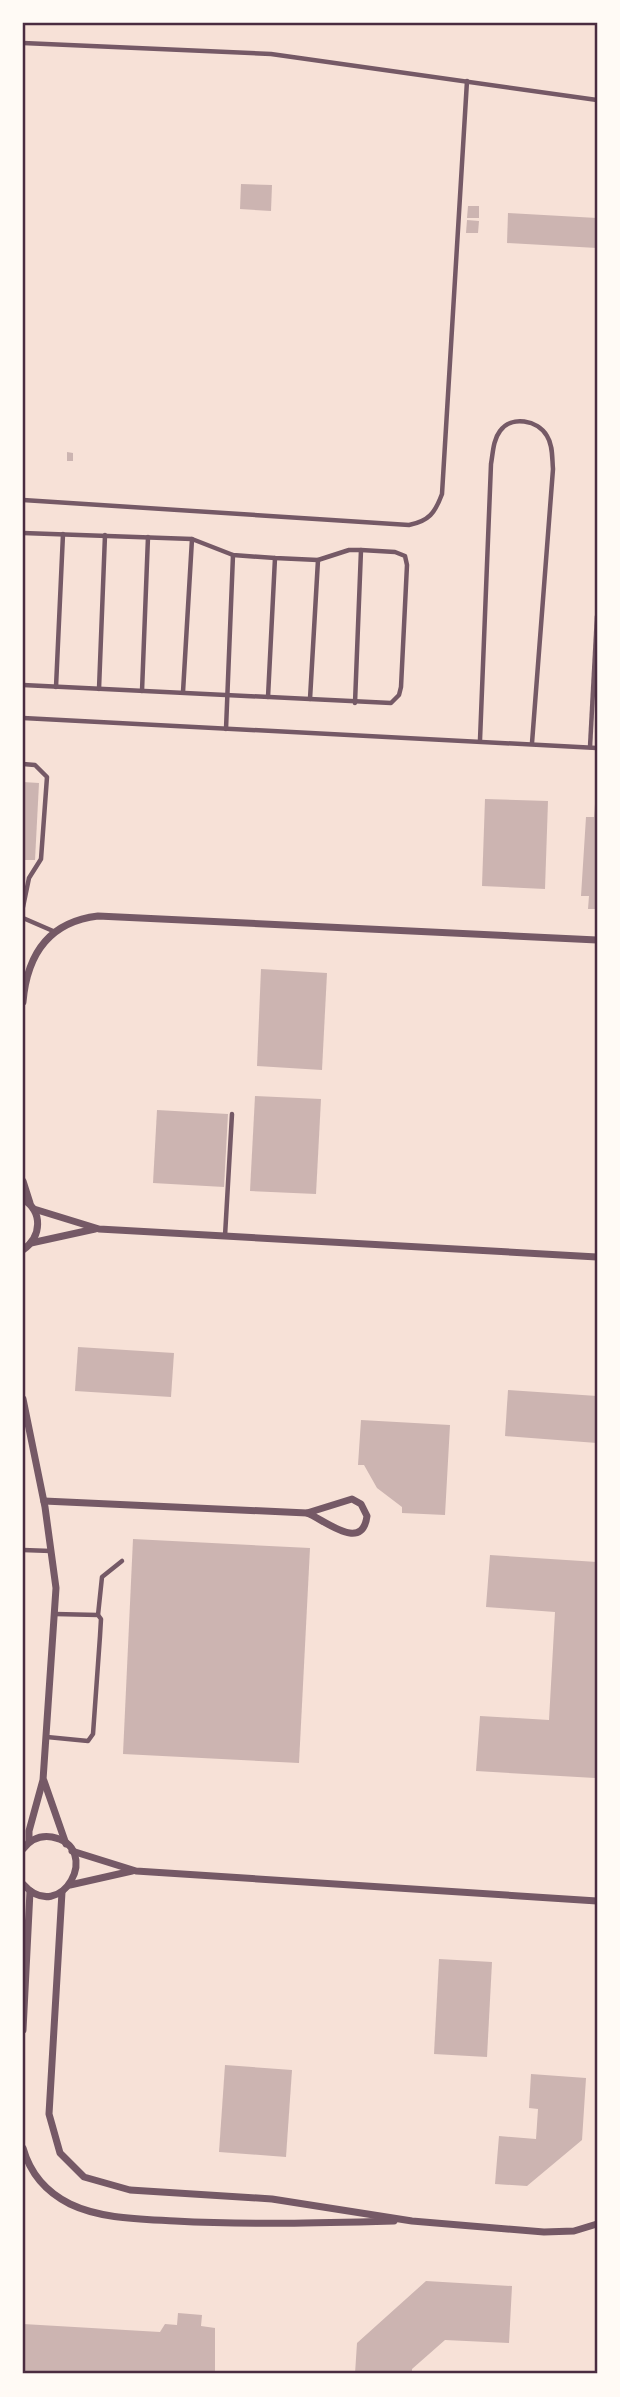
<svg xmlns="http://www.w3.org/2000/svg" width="620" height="2397" font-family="Arial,sans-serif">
<rect width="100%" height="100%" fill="#f7e1d7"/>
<g fill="#ccb4b1">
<path d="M241,184L272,185L271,211L240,209Z"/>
<path d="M468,206H479V218H467Z"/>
<path d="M508,213L597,218V248L507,243Z"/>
<path d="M467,220L479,221L478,233H466Z"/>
<path d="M67,452L73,453V461H67Z"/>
<path d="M23,782L39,783L35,860H23Z"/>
<path d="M485,799L548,801L545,889L482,886Z"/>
<path d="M595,804H597V909H588L589,896H581L586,817H594Z"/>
<path d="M261,969L327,973L322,1070L257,1066Z"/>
<path d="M255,1096L321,1099L316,1194L250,1191Z"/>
<path d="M157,1110L228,1114L224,1187L153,1183Z"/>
<path d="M78,1347L174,1353L171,1397L75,1391Z"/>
<path d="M508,1390L597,1396V1443L505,1436Z"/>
<path d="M361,1420L450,1425L445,1515L402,1513V1507L377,1488L364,1465H358Z"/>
<path d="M133,1539L310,1548L299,1763L123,1754Z"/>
<path d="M490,1555L597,1562L595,1778L476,1771L480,1716L549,1720L555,1612L486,1607Z"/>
<path d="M439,1959L492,1962L487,2057L434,2054Z"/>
<path d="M225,2065L292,2070L286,2157L219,2152Z"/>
<path d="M531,2074L586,2078L582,2140L527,2186L495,2184L499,2136L536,2139L538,2109L529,2108Z"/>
<path d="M426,2281L512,2286L509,2343L445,2340L412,2369V2374H355L357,2343Z"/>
<path d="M178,2313L202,2315L201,2326L215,2328V2374H23V2324L160,2332L165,2324L177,2325Z"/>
</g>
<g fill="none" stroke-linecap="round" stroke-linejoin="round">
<g stroke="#755966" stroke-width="4.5">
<path d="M23,43L271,54L597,100"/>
<path d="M23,500L409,525C429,521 435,513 442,494L467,81"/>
<path d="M23,533L192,539L233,555L275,558L318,560L349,550H361L395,552L405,556L407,565L401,687L399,695L391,703L23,685"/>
<path d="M56,687L63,534"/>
<path d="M99,689L105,535"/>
<path d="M142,691L148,537"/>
<path d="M183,692L192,539"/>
<path d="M268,697L275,558"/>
<path d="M310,699L318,560"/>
<path d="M355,703L361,550"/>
<path d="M23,718L597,748"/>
<path d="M226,729L233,555"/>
<path d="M480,740L491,464C493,453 493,440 500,431C511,415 538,420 547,436C553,445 552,458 553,469L532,743"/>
<path d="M590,747L597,616"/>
<path d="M23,764L35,765L47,777L41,859L29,878L23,907"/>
<path d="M23,918L53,931"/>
<path d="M225,1236L232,1114"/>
<path d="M23,1550L51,1551"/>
<path d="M98,1615L102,1577L122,1561"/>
<path d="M47,1737L88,1741L93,1734L100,1636L101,1619L98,1615L55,1614"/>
</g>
<g stroke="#755966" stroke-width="7">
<path d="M23,1002C27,955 48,922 98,916L597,940"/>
<path d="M23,1181L30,1203"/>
<path d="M23,1199C43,1212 42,1236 23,1250"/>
<path d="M34,1209L99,1229L597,1257"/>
<path d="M31,1243L95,1229"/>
<path d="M23,1399L45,1507L56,1588L43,1780L29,1831V1842"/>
<path d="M352,1499L361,1504L367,1516C362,1553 325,1520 307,1513Z"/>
<path d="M44,1501L307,1513"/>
<path d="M44,1781L66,1844"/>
<path d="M23,1849C30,1840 40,1835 52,1837C104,1847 61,1927 23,1884"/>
<path d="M72,1851L136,1871L597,1901"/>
<path d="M70,1885L132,1871"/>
<path d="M62,1892L49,2114L60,2153L84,2177L130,2190L272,2199L412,2221L544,2232L574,2231L597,2224"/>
<path d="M23,2030L30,1891"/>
<path d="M23,2148C30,2173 46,2192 70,2204C101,2219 141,2219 175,2221C248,2225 321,2223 394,2221"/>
</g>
</g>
<rect width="620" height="2397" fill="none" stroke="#fffaf5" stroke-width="49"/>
<rect x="24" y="24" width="572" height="2348" fill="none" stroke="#4a2c40" stroke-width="2.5"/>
</svg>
